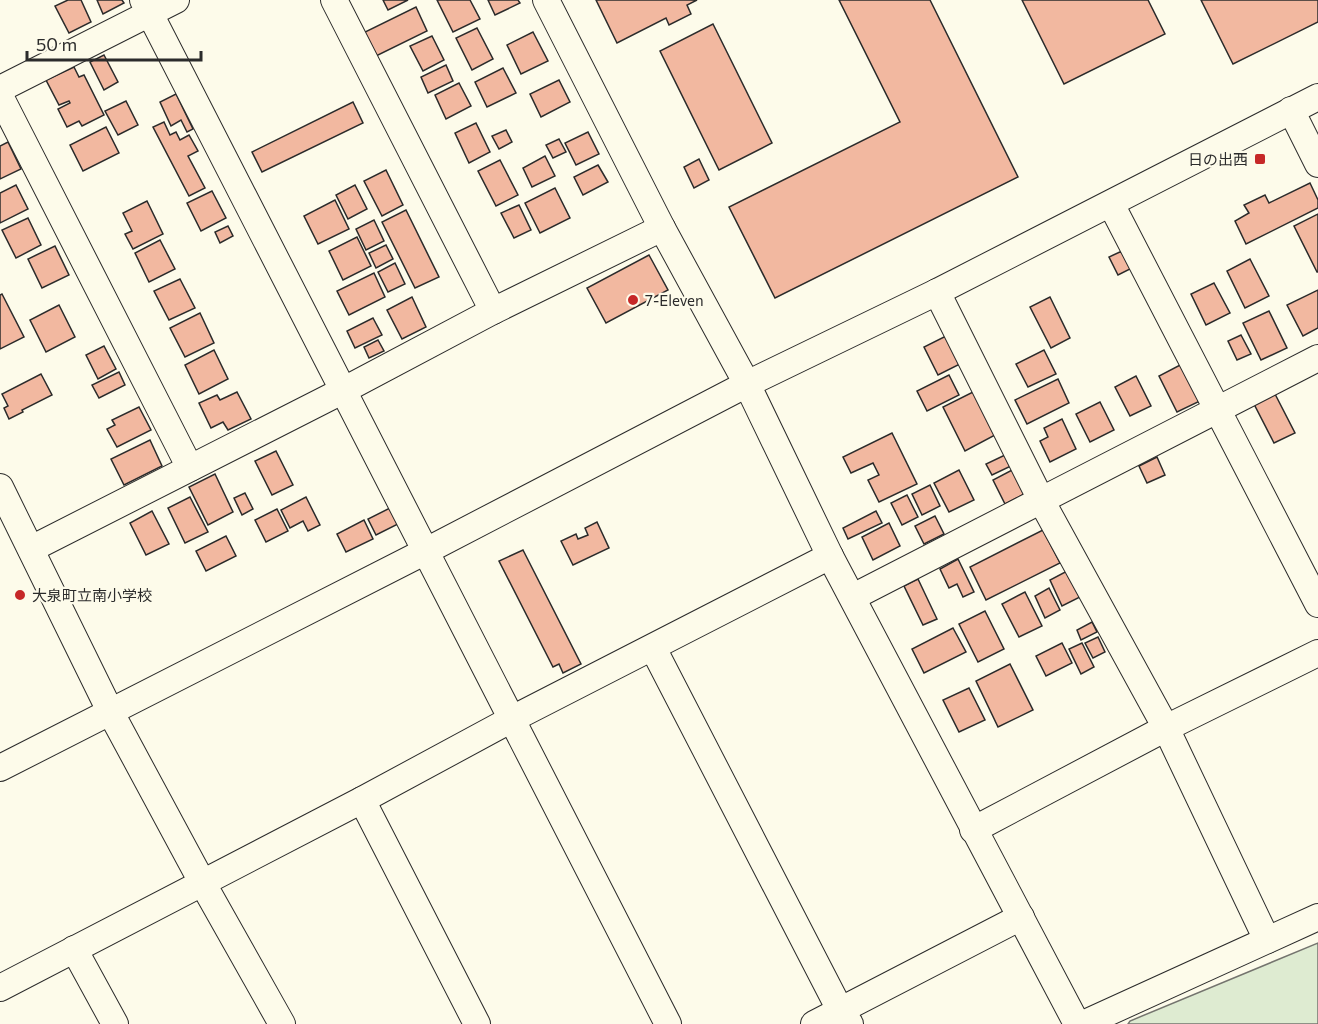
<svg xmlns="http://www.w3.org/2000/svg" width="1318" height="1024" font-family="Commissioner,'Noto Sans JP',sans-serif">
<rect width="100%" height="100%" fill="#fdfbea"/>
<path fill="#deebd1" stroke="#74746e" stroke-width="1.5" d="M1318,943V1024H1128L1130,1021Z"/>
<g fill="#f2b8a0" stroke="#2b2b2b" stroke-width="1.5">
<path d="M68,0H81L91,22L69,33L55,6Z"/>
<path d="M97,0H122L124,3L103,14Z"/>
<path d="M383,0H408L388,10Z"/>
<path d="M437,0H470L480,19L453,32Z"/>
<path d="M488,0H518L520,3L495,15Z"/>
<path d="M596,0H697L687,5L691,14L669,25L666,18L617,43Z"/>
<path d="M839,0H930L1018,177L775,298L729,207L900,122Z"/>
<path d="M1022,0H1148L1165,34L1064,84Z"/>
<path d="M1201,0H1318V22L1233,64Z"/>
<path d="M416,7L427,31L374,57L363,33Z"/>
<path d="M713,24L772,143L719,170L660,51Z"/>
<path d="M477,28L493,59L472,70L456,38Z"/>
<path d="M533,32L548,61L521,74L507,45Z"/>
<path d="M432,36L444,60L423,71L410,46Z"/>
<path d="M104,55L118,82L104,90L90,62Z"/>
<path d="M446,65L453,81L428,93L421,77Z"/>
<path d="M74,67L79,77L84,75L104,115L82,126L79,121L67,127L58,109L70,103L69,101L59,105L46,80Z"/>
<path d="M503,68L516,93L487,107L475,82Z"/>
<path d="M559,80L570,102L541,117L530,94Z"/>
<path d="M459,83L471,106L446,119L435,95Z"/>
<path d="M176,94L193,129L187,132L181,120L171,126L160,102Z"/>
<path d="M126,101L138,125L118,135L105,111Z"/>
<path d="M353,102L363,123L262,172L252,152Z"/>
<path d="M164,122L170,135L176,132L180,140L189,135L198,151L188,156L205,188L189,196L153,127Z"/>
<path d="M476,123L490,152L469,163L455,133Z"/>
<path d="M106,127L119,153L83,171L70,145Z"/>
<path d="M506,130L512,142L499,149L492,136Z"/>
<path d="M588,132L599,154L576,165L565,143Z"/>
<path d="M559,139L566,152L553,158L546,145Z"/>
<path d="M8,142L21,169L0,179V146Z"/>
<path d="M545,156L555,176L532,187L523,168Z"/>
<path d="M699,159L709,180L694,188L684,167Z"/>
<path d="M500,160L518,195L496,206L478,171Z"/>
<path d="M598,165L608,182L583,195L574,177Z"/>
<path d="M386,170L403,205L382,216L364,181Z"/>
<path d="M1310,183L1318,200V208L1246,244L1235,221L1249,213L1244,205L1265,195L1269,203Z"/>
<path d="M16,185L28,209L0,223V193Z"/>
<path d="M355,185L367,209L348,219L336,195Z"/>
<path d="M555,188L570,218L540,233L525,203Z"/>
<path d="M212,191L226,218L201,231L187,203Z"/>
<path d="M335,200L349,229L318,244L304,216Z"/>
<path d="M147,201L163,234L133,249L125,234L132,231L123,213Z"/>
<path d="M519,205L531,230L514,238L501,213Z"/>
<path d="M406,210L439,277L415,288L382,222Z"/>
<path d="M1318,214V272H1317L1294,226Z"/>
<path d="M28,218L41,245L16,258L2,230Z"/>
<path d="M374,220L384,241L366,250L356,229Z"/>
<path d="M228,226L233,236L220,243L215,232Z"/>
<path d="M357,237L371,266L343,280L329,251Z"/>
<path d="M160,240L175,269L149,282L135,253Z"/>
<path d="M386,245L393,259L376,268L369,253Z"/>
<path d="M55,246L69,275L42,288L28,259Z"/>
<path d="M1122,251L1132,268L1118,275L1109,257Z"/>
<path d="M649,255L668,290L606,323L587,288Z"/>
<path d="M1250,259L1269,296L1245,308L1227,271Z"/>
<path d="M395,263L405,284L388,292L378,272Z"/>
<path d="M374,273L385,297L349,315L337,291Z"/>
<path d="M180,279L195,308L169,320L154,291Z"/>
<path d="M1214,283L1230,313L1206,325L1191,294Z"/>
<path d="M1318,290V328L1303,336L1287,305Z"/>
<path d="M2,294L24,337L0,349V295Z"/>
<path d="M412,297L426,327L402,339L387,310Z"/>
<path d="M1050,297L1070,338L1051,348L1030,307Z"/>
<path d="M59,305L75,337L46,352L30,320Z"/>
<path d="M1269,311L1287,348L1261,360L1243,323Z"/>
<path d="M200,313L214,343L185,357L170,328Z"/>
<path d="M373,318L382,335L355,348L347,331Z"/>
<path d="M950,334L964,362L938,375L924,347Z"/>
<path d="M1241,335L1251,354L1237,360L1228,341Z"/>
<path d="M378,340L384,351L369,358L364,347Z"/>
<path d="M104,346L116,369L98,379L86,355Z"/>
<path d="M214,350L228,379L199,394L185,365Z"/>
<path d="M1044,350L1056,374L1028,387L1016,364Z"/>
<path d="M1182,364L1200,401L1177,412L1159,376Z"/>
<path d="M119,372L125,385L99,398L92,385Z"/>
<path d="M41,374L52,395L22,410L23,412L9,419L4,408L8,406L2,394Z"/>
<path d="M949,375L959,395L927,411L917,391Z"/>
<path d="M1136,376L1151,406L1130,416L1115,387Z"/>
<path d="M1058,379L1069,403L1027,424L1015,400Z"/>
<path d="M975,391L997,434L965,451L943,407Z"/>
<path d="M237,392L251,419L228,430L223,422L211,428L199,403L217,395L220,400Z"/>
<path d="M1275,394L1295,433L1274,443L1254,404Z"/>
<path d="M1100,402L1114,430L1090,442L1076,414Z"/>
<path d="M139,407L151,430L117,447L107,429L115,425L112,420Z"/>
<path d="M1062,419L1076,449L1050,462L1040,441L1048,437L1044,428Z"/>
<path d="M892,433L917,484L879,502L868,480L879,475L873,463L851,473L843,457Z"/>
<path d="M150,440L162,466L124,485L111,459Z"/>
<path d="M276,451L293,485L272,495L255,461Z"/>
<path d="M1005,455L1011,466L992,475L986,464Z"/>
<path d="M1157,457L1165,475L1147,483L1139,466Z"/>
<path d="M1014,469L1026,493L1005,504L993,480Z"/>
<path d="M959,470L974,500L949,512L934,483Z"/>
<path d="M215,474L233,512L208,525L189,487Z"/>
<path d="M930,485L940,506L922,515L912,494Z"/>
<path d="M245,493L253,509L242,515L234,498Z"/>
<path d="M907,495L918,517L902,525L891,503Z"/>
<path d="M190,497L208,532L185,543L168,508Z"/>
<path d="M306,497L320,525L308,531L303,521L290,528L281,510Z"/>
<path d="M392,507L400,523L376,535L368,519Z"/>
<path d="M277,509L288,531L266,542L255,520Z"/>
<path d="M152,511L169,544L146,555L130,523Z"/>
<path d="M876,511L882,523L848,539L843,528Z"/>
<path d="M935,516L944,534L924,544L915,526Z"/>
<path d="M364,520L373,539L346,552L337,534Z"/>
<path d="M597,522L609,548L573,565L561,541L576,534L578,539L588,535L585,528Z"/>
<path d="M889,523L900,546L873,560L862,537Z"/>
<path d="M1043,530L1060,563L986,600L970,567Z"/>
<path d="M226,536L236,556L206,571L196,551Z"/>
<path d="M523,550L581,664L563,673L559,664L553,667L499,561Z"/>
<path d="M958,559L974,592L963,597L957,584L949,588L940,569Z"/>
<path d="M1069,570L1082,596L1062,606L1050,580Z"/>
<path d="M918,579L937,619L923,625L904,586Z"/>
<path d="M1049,588L1060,610L1045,618L1035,596Z"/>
<path d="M1025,592L1042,626L1019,637L1002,604Z"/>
<path d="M985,611L1004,649L978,662L959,624Z"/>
<path d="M1092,622L1097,632L1081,640L1077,630Z"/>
<path d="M953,628L966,652L924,673L912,649Z"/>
<path d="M1098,637L1105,652L1093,658L1085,643Z"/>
<path d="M1062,643L1072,663L1046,676L1036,656Z"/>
<path d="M1082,643L1094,667L1081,674L1069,649Z"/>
<path d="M1010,664L1033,710L998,727L976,681Z"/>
<path d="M969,688L985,720L959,732L943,700Z"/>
</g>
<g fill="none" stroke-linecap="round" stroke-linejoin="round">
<g stroke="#2b2b2b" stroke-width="28">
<g id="minor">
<path d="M143,0L668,1024"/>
<path d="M334,0L493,311"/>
<path d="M546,0L662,228L747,384L830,556L1077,1024"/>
<path d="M0,89L176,0"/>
<path d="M0,96L190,468"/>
<path d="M1291,110L1318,164"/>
<path d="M1111,204L1318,604"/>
<path d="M937,292L1041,500L1166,728L1267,940"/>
<path d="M0,487L111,713L202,882L282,1024"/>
<path d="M31,549L344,390L493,311L662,228"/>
<path d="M853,597L1318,358"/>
<path d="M653,648L840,1010L850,1024"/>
<path d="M0,768L426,551L747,384L937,292L1318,97"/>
<path d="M362,800L477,1024"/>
<path d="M973,830L1166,728L1318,653"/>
<path d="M74,949L115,1024"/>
<path d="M0,988L362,800L512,719L830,556"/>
<path d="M814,1024L1021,917"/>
<path d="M1083,1024L1318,917"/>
</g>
</g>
<use href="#minor" stroke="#fdfbea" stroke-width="26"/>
</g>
<g fill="#c62828" stroke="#fdfbea" stroke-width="2">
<rect x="1254" y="153" width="12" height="12" rx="3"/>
<circle cx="633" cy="300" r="6"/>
<circle cx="20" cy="595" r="6"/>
</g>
<g text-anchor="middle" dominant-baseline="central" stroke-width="4.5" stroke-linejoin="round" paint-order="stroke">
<g font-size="15" fill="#2b2b2b" stroke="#fdfbea" text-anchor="start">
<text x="1248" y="159" text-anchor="end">日の出西</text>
<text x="645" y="300">7-Eleven</text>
<text x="32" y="595">大泉町立南小学校</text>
</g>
</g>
<path d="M27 51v9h174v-9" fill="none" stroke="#2b2b2b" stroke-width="3"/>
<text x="36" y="51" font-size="18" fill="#2b2b2b" stroke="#fdfbea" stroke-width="4.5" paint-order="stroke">50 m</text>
</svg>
